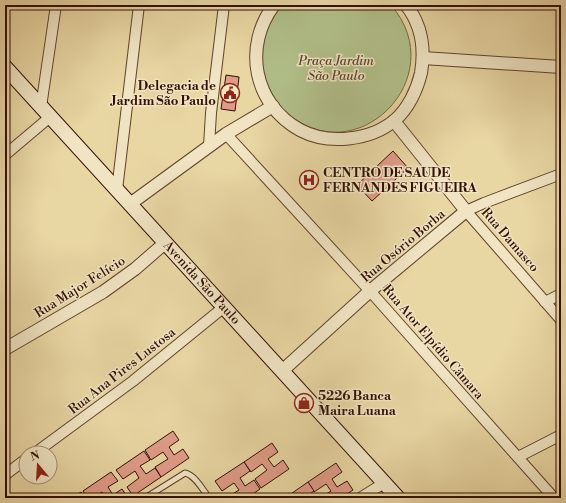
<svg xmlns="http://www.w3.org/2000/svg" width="566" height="503" font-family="'Libre Bodoni',serif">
<rect width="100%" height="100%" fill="#e8d6a3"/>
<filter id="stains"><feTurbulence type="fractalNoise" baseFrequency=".005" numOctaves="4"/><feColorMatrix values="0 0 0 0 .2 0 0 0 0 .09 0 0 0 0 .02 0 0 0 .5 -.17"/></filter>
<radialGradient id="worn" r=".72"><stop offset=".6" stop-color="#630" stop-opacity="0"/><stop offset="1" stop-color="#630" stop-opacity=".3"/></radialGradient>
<path fill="#b1bf89" stroke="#726846" d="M281,5H391C454,78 354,176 285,111C274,101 266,88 263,73C259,48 265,24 281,5Z"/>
<g fill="#df9b87" stroke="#321004">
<path d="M226,75L239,77L235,111L221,109Z"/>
<path d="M393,151L408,168L372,201L357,185Z"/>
<path d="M173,431L179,440L169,447L174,455L183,449L189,458L161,477L155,467L168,459L163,452L151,460L145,450Z"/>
<path d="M272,443L278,452L268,459L274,467L283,460L289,469L261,488L255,479L267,470L262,464L251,472L244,462Z"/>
<path d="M144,451L150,460L140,466L146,474L155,468L161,477L133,496L127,487L139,478L135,471L123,479L116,470Z"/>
<path d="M244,462L250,471L240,478L245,486L254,480L260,489L247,498H226L239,490L234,483L222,491L215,481Z"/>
<path d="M336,463L342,472L332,479L337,487L347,481L353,490L341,498H320L331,491L326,484L314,492L308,482Z"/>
<path d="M111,472L118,481L108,487L113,495L122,489L128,498H105L102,492L93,498H88L83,491Z"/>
<path d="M308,482L314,491L304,498H285Z"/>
<path d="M81,492L85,498H72Z"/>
</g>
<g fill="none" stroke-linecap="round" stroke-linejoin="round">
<g stroke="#60422c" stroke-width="7">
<path id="service" d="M145,498L185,473C195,475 203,490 209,498"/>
</g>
<g stroke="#60422c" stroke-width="12">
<g id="minor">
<path d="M41,107L56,5"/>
<path d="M226,134L370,291L554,498"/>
<path d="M209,146L211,113L224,5"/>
<path d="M5,155L50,117"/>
<path d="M561,174L484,203L466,211L561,320"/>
<path d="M117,190L139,5"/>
<path d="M545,302L561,294"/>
<path d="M35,453L133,381L224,307"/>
<path d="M518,457L561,435"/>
<path d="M5,475L26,459"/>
<path d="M360,498L384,483"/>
</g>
</g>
<g stroke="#60422c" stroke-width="14">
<g id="tertiary">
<path d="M274,5C243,46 253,104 300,130C328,145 370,141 395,120C408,109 417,90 421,73C425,49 422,25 406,5"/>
<path d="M423,58L561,67"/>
<path d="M130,204L226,134L273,106"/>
<path d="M5,349L103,292L135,269L165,243"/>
<path d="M282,371L370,291L466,211L394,121"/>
</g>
</g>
<g stroke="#321004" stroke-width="16">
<g id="secondary">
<path id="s1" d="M5,67L398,498"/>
</g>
</g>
<use href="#service" stroke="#f0e4c3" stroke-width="5"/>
<use href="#minor" stroke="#f0e4c3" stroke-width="10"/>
<use href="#tertiary" stroke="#f0e4c3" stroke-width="12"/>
<use href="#secondary" stroke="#f0e4c3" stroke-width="14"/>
</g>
<defs>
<g id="civic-ring" transform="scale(1)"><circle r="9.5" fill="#f0e4c3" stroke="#8f2418" stroke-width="1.5"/><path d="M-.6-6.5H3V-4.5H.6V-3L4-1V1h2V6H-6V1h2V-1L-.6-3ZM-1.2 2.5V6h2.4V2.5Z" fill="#8f2418"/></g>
<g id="hospital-ring" transform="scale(1)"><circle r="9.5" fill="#f0e4c3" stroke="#8f2418" stroke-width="1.5"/><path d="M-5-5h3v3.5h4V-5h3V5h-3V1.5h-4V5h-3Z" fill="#8f2418"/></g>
<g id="shop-ring" transform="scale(1)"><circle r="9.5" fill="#f0e4c3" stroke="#8f2418" stroke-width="1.5"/><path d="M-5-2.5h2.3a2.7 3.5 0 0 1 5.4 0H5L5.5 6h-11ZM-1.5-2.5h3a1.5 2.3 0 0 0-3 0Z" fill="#8f2418"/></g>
</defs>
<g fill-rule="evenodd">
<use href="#civic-ring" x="230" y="93"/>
<use href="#hospital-ring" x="309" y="180"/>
<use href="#shop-ring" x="304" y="403"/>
</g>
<g text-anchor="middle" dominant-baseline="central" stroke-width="3" stroke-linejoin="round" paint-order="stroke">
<g font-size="13" font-style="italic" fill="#58452c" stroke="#f0e4c3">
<text x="336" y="61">Praça Jardim<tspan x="336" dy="15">São Paulo</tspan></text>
</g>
<g font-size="13" font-weight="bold" fill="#321004" stroke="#f0e4c3" text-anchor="start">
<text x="216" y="86" text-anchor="end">Delegacia de<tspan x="216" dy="15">Jardim São Paulo</tspan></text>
<text x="323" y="173">CENTRO DE SAUDE<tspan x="323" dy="15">FERNANDES FIGUEIRA</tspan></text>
<text x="318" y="396">5226 Banca<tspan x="318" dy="15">Maira Luana</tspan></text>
</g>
<g font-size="13" fill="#321004" stroke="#f0e4c3">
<text transform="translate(510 240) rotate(49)">Rua Damasco</text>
<text transform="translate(403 246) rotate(-40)">Rua Osório Borba</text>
<text stroke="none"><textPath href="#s1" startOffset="292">Avenida São Paulo</textPath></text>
<text transform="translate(80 287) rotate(-32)">Rua Major Felício</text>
<text transform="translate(433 342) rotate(49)">Rua Ator Elpídio Câmara</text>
<text transform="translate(122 371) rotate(-38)">Rua Ana Pires Lustosa</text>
</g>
</g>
<rect width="566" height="503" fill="none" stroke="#e8d6a3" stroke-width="20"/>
<rect x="6" y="6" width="554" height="491" fill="none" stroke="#321004" stroke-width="2"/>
<rect x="10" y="10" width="546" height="483" fill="none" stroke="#321004"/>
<g transform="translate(38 465) rotate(342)"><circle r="19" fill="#f0e4c3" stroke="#a48f77"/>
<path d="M0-3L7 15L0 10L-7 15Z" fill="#8f2418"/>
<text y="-6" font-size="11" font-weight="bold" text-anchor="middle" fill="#321004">N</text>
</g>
<rect width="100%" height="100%" filter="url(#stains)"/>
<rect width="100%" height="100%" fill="url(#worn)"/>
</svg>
